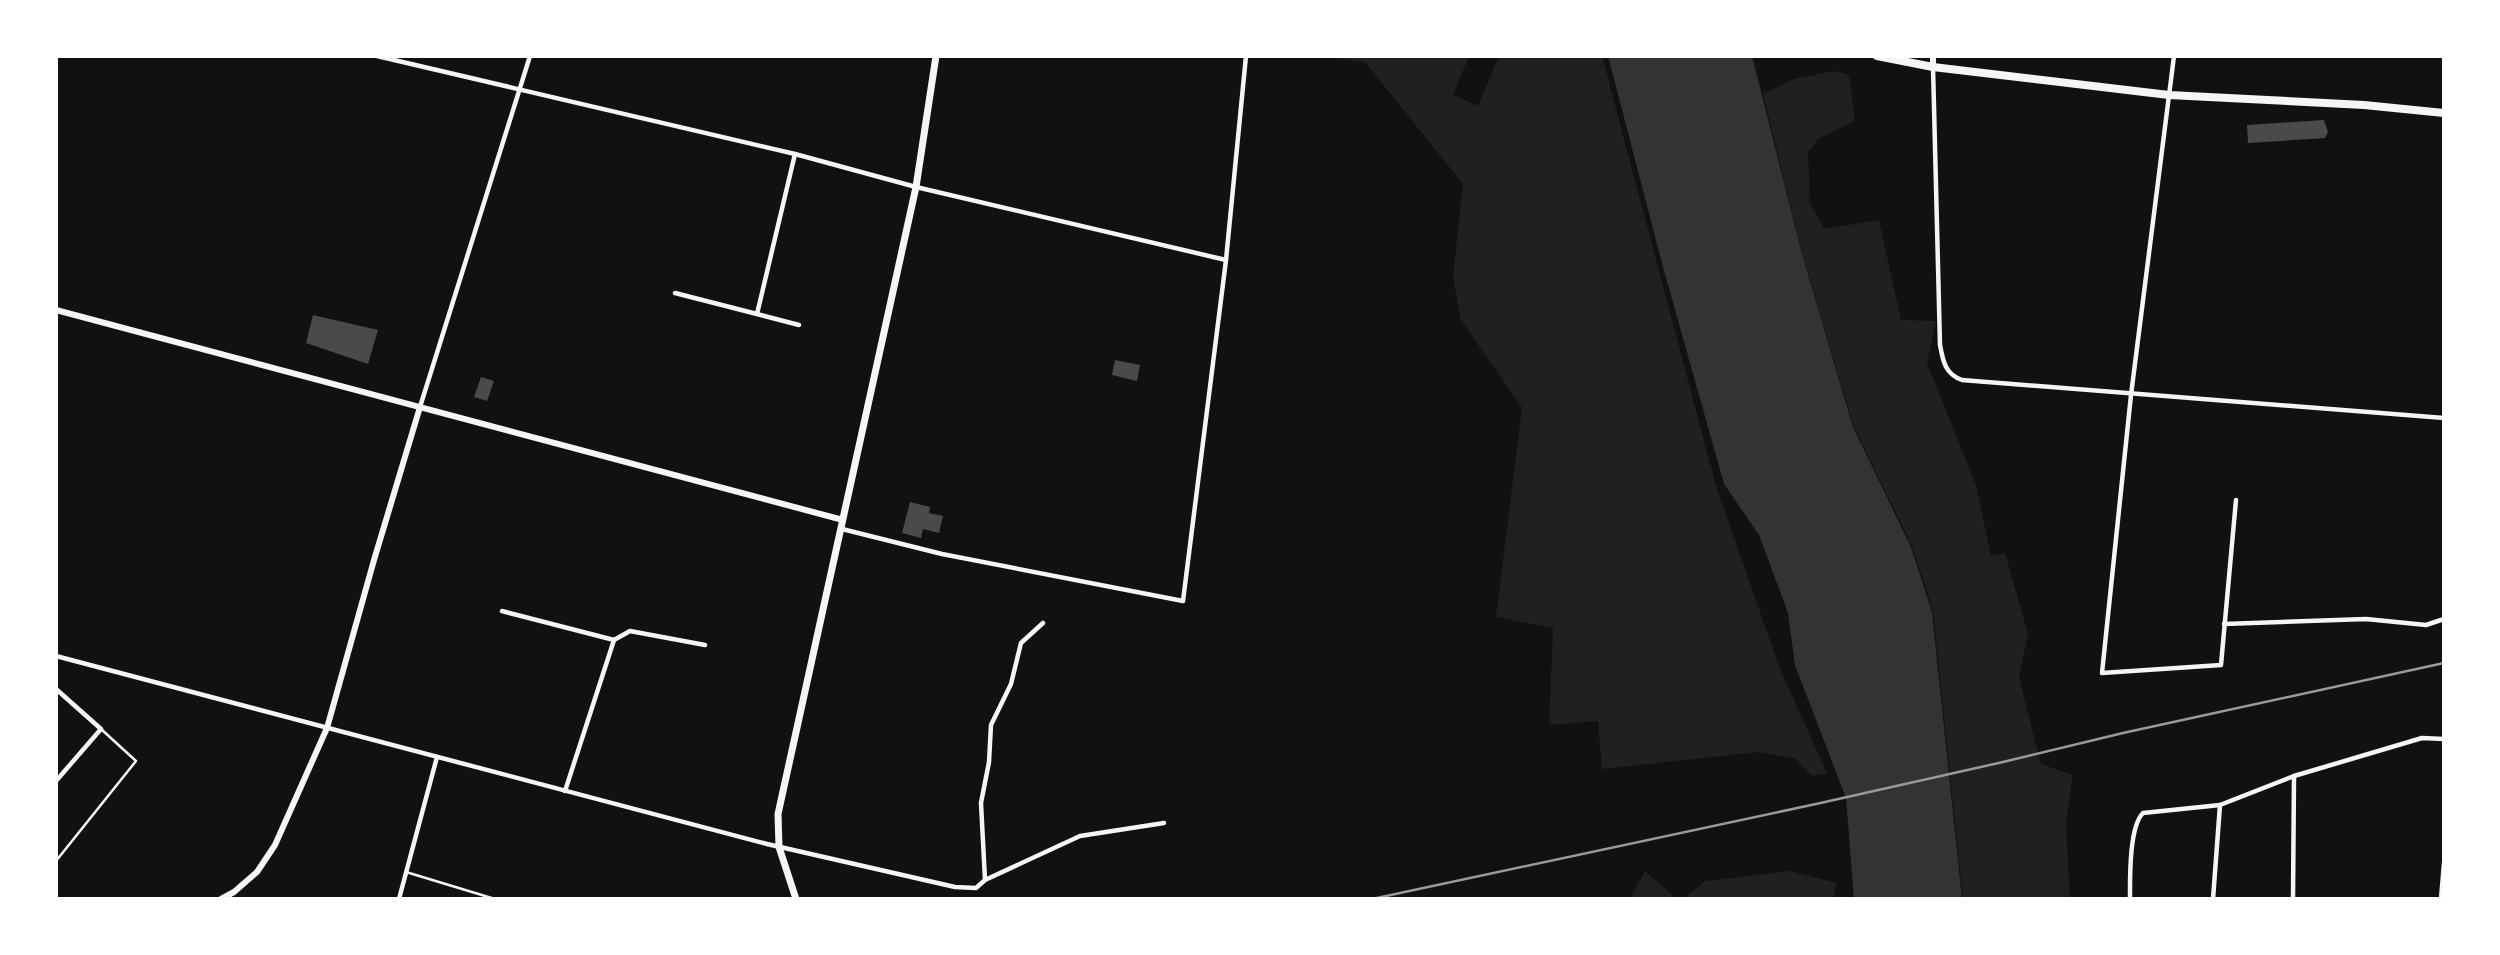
<svg xmlns="http://www.w3.org/2000/svg" width="2500" height="955" font-family="'DM Sans',sans-serif">
<rect width="100%" height="100%" fill="#111"/>
<g fill="#202020">
<path d="M1320,56H1469L1453,95L1478,106L1499,56H1602L1716,486L1780,669L1827,773L1812,776L1794,758L1759,752L1602,769L1598,721L1549,725L1553,628L1496,617L1522,408L1461,320L1453,278L1463,184L1365,62Z"/>
<path d="M1834,71L1849,75L1855,121L1818,139L1808,152L1810,199L1807,197L1824,229L1879,220L1901,320L1936,321L1927,363L1976,485L1991,556L2005,553L2028,634L2019,677L2041,764L2073,775L2066,822L2070,899H1963L1933,611L1912,546L1854,427L1802,253L1763,94L1794,79Z"/>
<path d="M1645,871L1677,899H1630Z"/>
<path d="M1790,871L1836,883L1834,899H1683L1705,881Z"/>
</g>
<path fill="#333" d="M1608,56H1752L1802,254L1853,427L1911,547L1932,612L1962,899H1854L1846,798L1795,665L1788,613L1759,535L1724,484L1663,267Z"/>
<g fill="#4a4a4a">
<path d="M2324,120L2328,132L2325,138L2248,143L2247,125Z"/>
<path d="M313,315L378,330L368,364L306,343Z"/>
<path d="M1115,360L1140,365L1137,381L1112,375Z"/>
<path d="M481,377L494,381L487,401L474,397Z"/>
<path d="M910,502L930,507L929,513L943,516L939,533L923,529L921,538L902,533Z"/>
</g>
<g fill="none" stroke-linecap="round" stroke-linejoin="round">
<g stroke="#f5f5f5" stroke-width="2.5">
<path d="M56,861L136,761L101,729"/>
<path d="M406,872L495,899"/>
</g>
<g stroke="#f5f5f5" stroke-width="4.5">
<path d="M377,56L795,154L916,187L1226,260"/>
<path d="M2174,56L2131,395L2102,673L2221,665L2236,500"/>
<path d="M1933,67L1940,345C1943,361 1945,374 1962,380L2444,418"/>
<path d="M675,293L757,314L795,154"/>
<path d="M757,314L799,325"/>
<path d="M420,407L530,56"/>
<path d="M842,529L942,554L1183,601L1226,260L1246,56"/>
<path d="M502,611L614,640L630,631L705,645"/>
<path d="M2224,624L2366,619L2426,625L2444,619"/>
<path d="M56,656L767,844L955,887L976,888L985,880L1080,836L1164,823"/>
<path d="M56,689L101,729L56,781"/>
<path d="M565,791L614,640"/>
<path d="M985,880L981,803L989,762L991,725L1011,684L1021,643L1043,623"/>
<path d="M399,899L437,757"/>
<path d="M2130,899C2130,878 2129,827 2143,813L2220,805L2294,776L2422,738L2444,739"/>
<path d="M2213,899L2220,805"/>
<path d="M2293,899L2294,776"/>
<path d="M2441,899L2444,863"/>
</g>
<g stroke="#f5f5f5" stroke-width="6">
<path d="M1933,56V67"/>
<path d="M56,310L843,520"/>
<path d="M221,899L234,892L257,872L275,845L327,728L374,560L420,407"/>
</g>
<path stroke="#f5f5f5" stroke-width="7" d="M796,899L779,847L778,814L916,187L936,56"/>
<path stroke="#f5f5f5" stroke-width="8" d="M1877,56L1933,67L2169,95L2364,105L2444,113"/>
<path stroke="#9a9a9a" stroke-width="2.5" d="M1372,899L1816,804L2003,762L2123,733L2444,663"/>
</g>
<rect width="2500" height="955" fill="none" stroke="#ffffff" stroke-width="116"/>
</svg>
